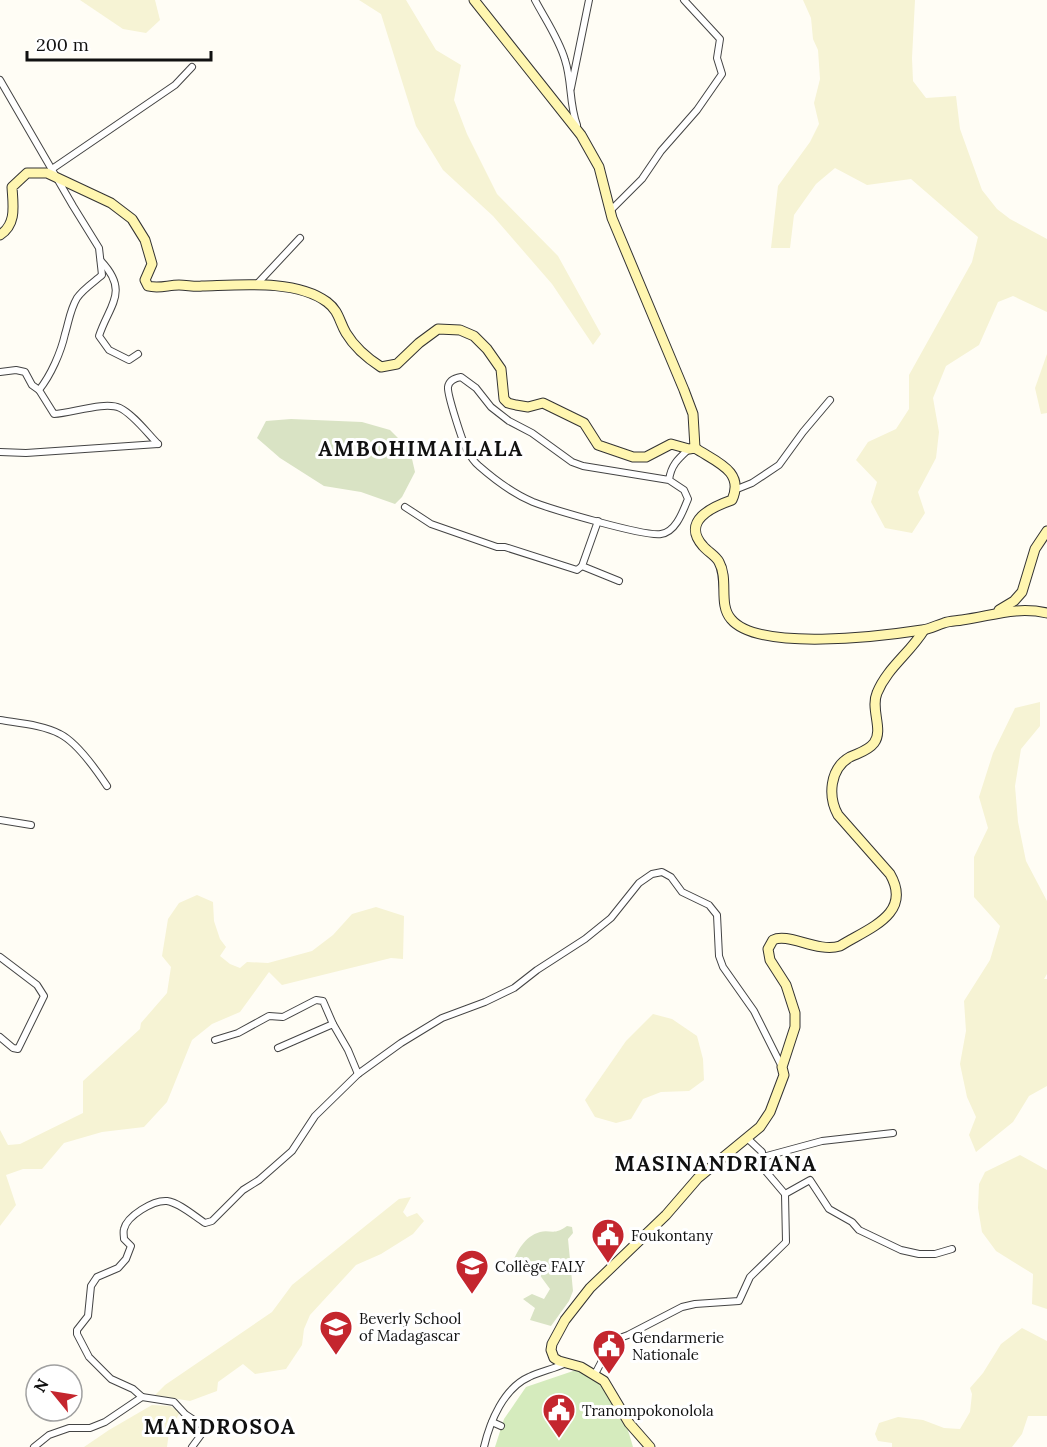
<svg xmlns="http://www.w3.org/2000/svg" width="1047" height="1447" font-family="Lora,serif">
<rect width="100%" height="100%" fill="#fffdf5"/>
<g fill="#f6f3d4">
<path d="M80,0H155L160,20L146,33L123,29Z"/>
<path d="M359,0H406L436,50L461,65L454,100L467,134L497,194L558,256L601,334L593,345L552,284L493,216L443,170L416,126L381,14Z"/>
<path d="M803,0H915L912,58L913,81L926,98L956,96L960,129L982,190L997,209L1010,219L1047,239V312L1013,296L998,302L979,345L946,366L933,398L939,432L936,458L918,492L925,513L912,533L885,528L871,502L877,482L856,460L868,442L896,429L909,409V375L972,262L978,237L911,179L867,185L835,168L816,184L794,215L790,248H771L778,186L810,142L819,124L814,103L820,79L818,50L813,39L811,18Z"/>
<path d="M1047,354V413L1041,414L1035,388Z"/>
<path d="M1040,702V726L1021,749L1015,786L1018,822L1026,861L1047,901V974L1044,979H1047V1086L1029,1096L1013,1122L976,1152L969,1135L976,1117L967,1097L960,1064L966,1031L964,1001L990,960L1000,926L974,897V857L988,828L979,797L993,753L1015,708Z"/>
<path d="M197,895L213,902L214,921L220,939L226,947L220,956L230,964L240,968L247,962L268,963L312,951L333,935L352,914L376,907L404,916L403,959L391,958L282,985L269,972L240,1012L212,1024L192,1040L167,1102L144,1127L102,1132L64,1143L42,1169H23L6,1175L16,1205L0,1226V1130L8,1145L20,1144L83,1113V1081L140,1029L141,1023L167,993L171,967L162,956L168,919L179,903Z"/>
<path d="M653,1014L672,1019L697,1036L703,1059L704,1080L689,1091L661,1092L643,1099L631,1119L616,1123L595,1117L585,1100L626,1041Z"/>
<path d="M1020,1155L1047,1170V1309L1032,1304L1033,1274L996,1251L982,1232L978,1208L979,1184L985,1172Z"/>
<path d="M411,1197L403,1212L407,1217L417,1213L424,1221L413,1234L381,1254L356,1265L310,1315L304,1329L302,1345L286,1369L255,1374L243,1364L218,1382L217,1391L190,1401L155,1395L165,1385L272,1312L292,1285L399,1199Z"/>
<path d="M1022,1328L1047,1341V1416H1028L1022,1434L1012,1447H892V1443L878,1441L875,1434L879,1423L898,1417L923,1420L944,1428L960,1429L970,1412L972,1394L970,1388L983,1373L1001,1344Z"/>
<path d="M152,1405L170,1406L180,1412L169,1432L167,1447H84L109,1430Z"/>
</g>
<path fill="#d5ebbd" d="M576,1370C614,1388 622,1409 633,1447H495L504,1419L526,1387Z"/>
<g fill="#d9e3c4">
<path d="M291,419L362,422L390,430L410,450L415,472L402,497L395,504L361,492L324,486L280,458L257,438L266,421Z"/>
<path d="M567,1226L572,1227L573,1233L568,1239L573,1291L569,1301L551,1326L530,1320L535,1308L523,1299L532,1294L544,1299L550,1289L539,1274L537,1262L530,1261L524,1267L516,1270L512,1265C516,1252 525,1236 540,1232C550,1229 554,1236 567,1226Z"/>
</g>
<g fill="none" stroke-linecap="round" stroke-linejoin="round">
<g stroke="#444" stroke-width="8">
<g id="street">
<path d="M535,0C545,19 559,39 565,60C572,81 569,104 577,125"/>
<path d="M0,80L73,206L99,248L102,275C94,282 83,289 77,298C70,310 69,321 65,334C61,352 51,375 39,390L54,414C72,413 105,401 120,408C133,414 148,434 158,444"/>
<path d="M571,88L589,0"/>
<path d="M52,169L175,85L192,67"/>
<path d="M610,211L642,179L661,151L697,110L722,74L717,58L720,39L684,0"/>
<path d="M101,261C130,292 109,305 99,336L109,350L129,360L138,354"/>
<path d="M257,284L300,238"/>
<path d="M0,372L16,370L25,372L32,385L39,390"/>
<path d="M0,452L26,453L158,444"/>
<path d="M669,480L583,466L572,462L532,433L509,421L491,407L476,388L461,377C455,378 449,380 448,387C447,394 462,440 466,448C469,454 474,462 479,466C495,480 514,494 533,502C551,509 645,537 661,534C676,532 683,511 688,499L684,490L669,480C671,465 678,459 689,449"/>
<path d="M737,489L752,483L779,465L803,432L830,400"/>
<path d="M405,507L431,524L497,547H505L577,570L582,566"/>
<path d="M598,521L582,566L619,581"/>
<path d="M0,720C18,723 44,725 60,734C76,742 97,771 107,786"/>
<path d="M0,820L31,825"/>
<path d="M0,957L37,985L44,996L18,1049L13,1048L0,1037"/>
<path d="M215,1040L238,1033L269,1016L283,1017L316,1000L323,1001L333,1024"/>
<path d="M278,1048L333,1024L348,1050L358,1074"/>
<path d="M747,1138L762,1152L763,1168L785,1194L810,1180L829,1209L852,1222L859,1230L901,1250L919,1254H935L952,1249"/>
<path d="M763,1157L822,1141L893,1133"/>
<path d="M595,1374L605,1355L617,1339L628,1335L682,1307L695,1304L739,1301L750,1277L786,1242L785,1194"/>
<path d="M492,1422L501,1426"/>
<path d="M34,1447L49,1435L69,1428H90L105,1422L142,1397"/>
<path d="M192,1447L206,1428L185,1414L174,1402L142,1397L133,1389L111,1379L89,1357L77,1334V1330L88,1316L91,1286L97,1277L118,1268L126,1259L131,1246L124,1239C124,1236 123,1232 124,1229C127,1216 153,1200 167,1201C180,1203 194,1216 205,1223L212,1221L243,1190L259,1180L292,1151L315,1116L358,1074L401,1043L442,1018L485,1002L514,988L537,970L585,939L611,918L639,883L652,874L662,872L671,877L682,892L709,905L717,915L719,956L723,967L754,1011L782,1067"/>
<path d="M484,1447C490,1421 504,1388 529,1377C541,1371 554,1369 566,1363"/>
</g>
</g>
<g stroke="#333" stroke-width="11">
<g id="secondary">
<path d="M474,0L581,135L599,167L612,218L684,390L693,414L695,448"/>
<path d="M0,235C17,224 13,205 12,187L27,173H47L111,203L132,219L145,240L152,264L145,280L148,286C159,289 168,285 179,285C187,285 195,287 202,286C239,285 296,279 327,302C339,311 339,321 346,333C355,348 367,358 381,367L397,364L419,343L438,329L460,330L474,336L487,349L501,369L504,399L508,403L516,405L528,407L543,403L584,423L598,445L633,457H646L671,444L689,449L695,448C716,462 745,471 732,500C712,507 681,521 703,546C708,552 716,556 719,562C729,580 718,604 731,619C758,652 883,636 922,630C930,629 937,625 944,623C949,621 956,621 962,620C992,616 1016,606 1047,613"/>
<path d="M999,610L1014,601L1022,592L1035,549L1047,531"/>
<path d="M650,1447L629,1423L604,1381L581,1367L559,1361L554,1358L551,1350L552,1344L565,1320L590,1288L666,1215L698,1178L760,1127L770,1112L784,1075L782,1067L795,1027V1013L786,985L770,960L768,949L773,940C788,932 817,953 840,946C869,928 913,914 890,874L838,815C828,797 829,769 850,757C858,753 868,751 874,743C884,730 870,709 877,693C887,668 910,653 924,630"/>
</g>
</g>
<use href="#street" stroke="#fff" stroke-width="6"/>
<use href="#secondary" stroke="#fff6b0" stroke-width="9"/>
</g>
<defs>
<g id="civic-pin" transform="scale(1.725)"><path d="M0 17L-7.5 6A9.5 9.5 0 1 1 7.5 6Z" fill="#c4262e" stroke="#fff"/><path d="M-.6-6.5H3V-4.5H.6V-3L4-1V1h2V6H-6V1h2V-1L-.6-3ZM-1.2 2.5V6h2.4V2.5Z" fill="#fff"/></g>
<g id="school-pin" transform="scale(1.725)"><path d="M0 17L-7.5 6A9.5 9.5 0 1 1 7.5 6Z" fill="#c4262e" stroke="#fff"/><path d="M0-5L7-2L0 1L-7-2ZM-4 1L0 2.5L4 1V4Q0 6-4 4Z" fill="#fff"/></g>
</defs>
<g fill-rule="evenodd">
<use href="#civic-pin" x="608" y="1235"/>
<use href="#school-pin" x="472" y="1266"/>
<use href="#school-pin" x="336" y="1327"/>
<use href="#civic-pin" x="609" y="1346"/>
<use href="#civic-pin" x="559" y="1410"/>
</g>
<g text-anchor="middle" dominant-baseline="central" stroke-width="6" stroke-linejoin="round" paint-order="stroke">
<g font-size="15" fill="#111" stroke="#fff" text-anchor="start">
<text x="631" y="1235">Foukontany</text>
<text x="495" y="1266">Collège FALY</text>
<text x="359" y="1318">Beverly School<tspan x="359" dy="17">of Madagascar</tspan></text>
<text x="632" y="1337">Gendarmerie<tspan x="632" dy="17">Nationale</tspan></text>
<text x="582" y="1410">Tranompokonolola</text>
</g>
<g font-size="21" font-weight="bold" letter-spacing="1.5" fill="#111" stroke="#fff">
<text x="421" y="448">AMBOHIMAILALA</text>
<text x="716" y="1163">MASINANDRIANA</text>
<text x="220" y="1426">MANDROSOA</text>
</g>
</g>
<g transform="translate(54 1393) rotate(300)"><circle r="28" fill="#ffffff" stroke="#a0a0a0" stroke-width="1.5"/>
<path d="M0-4.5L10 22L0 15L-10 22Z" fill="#c4262e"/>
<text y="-9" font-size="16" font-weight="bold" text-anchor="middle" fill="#111111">N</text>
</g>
<path d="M27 51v9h184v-9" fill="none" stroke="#111111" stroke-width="3"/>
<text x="36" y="51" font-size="18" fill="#111111" stroke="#ffffff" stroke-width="4.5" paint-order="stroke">200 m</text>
</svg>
